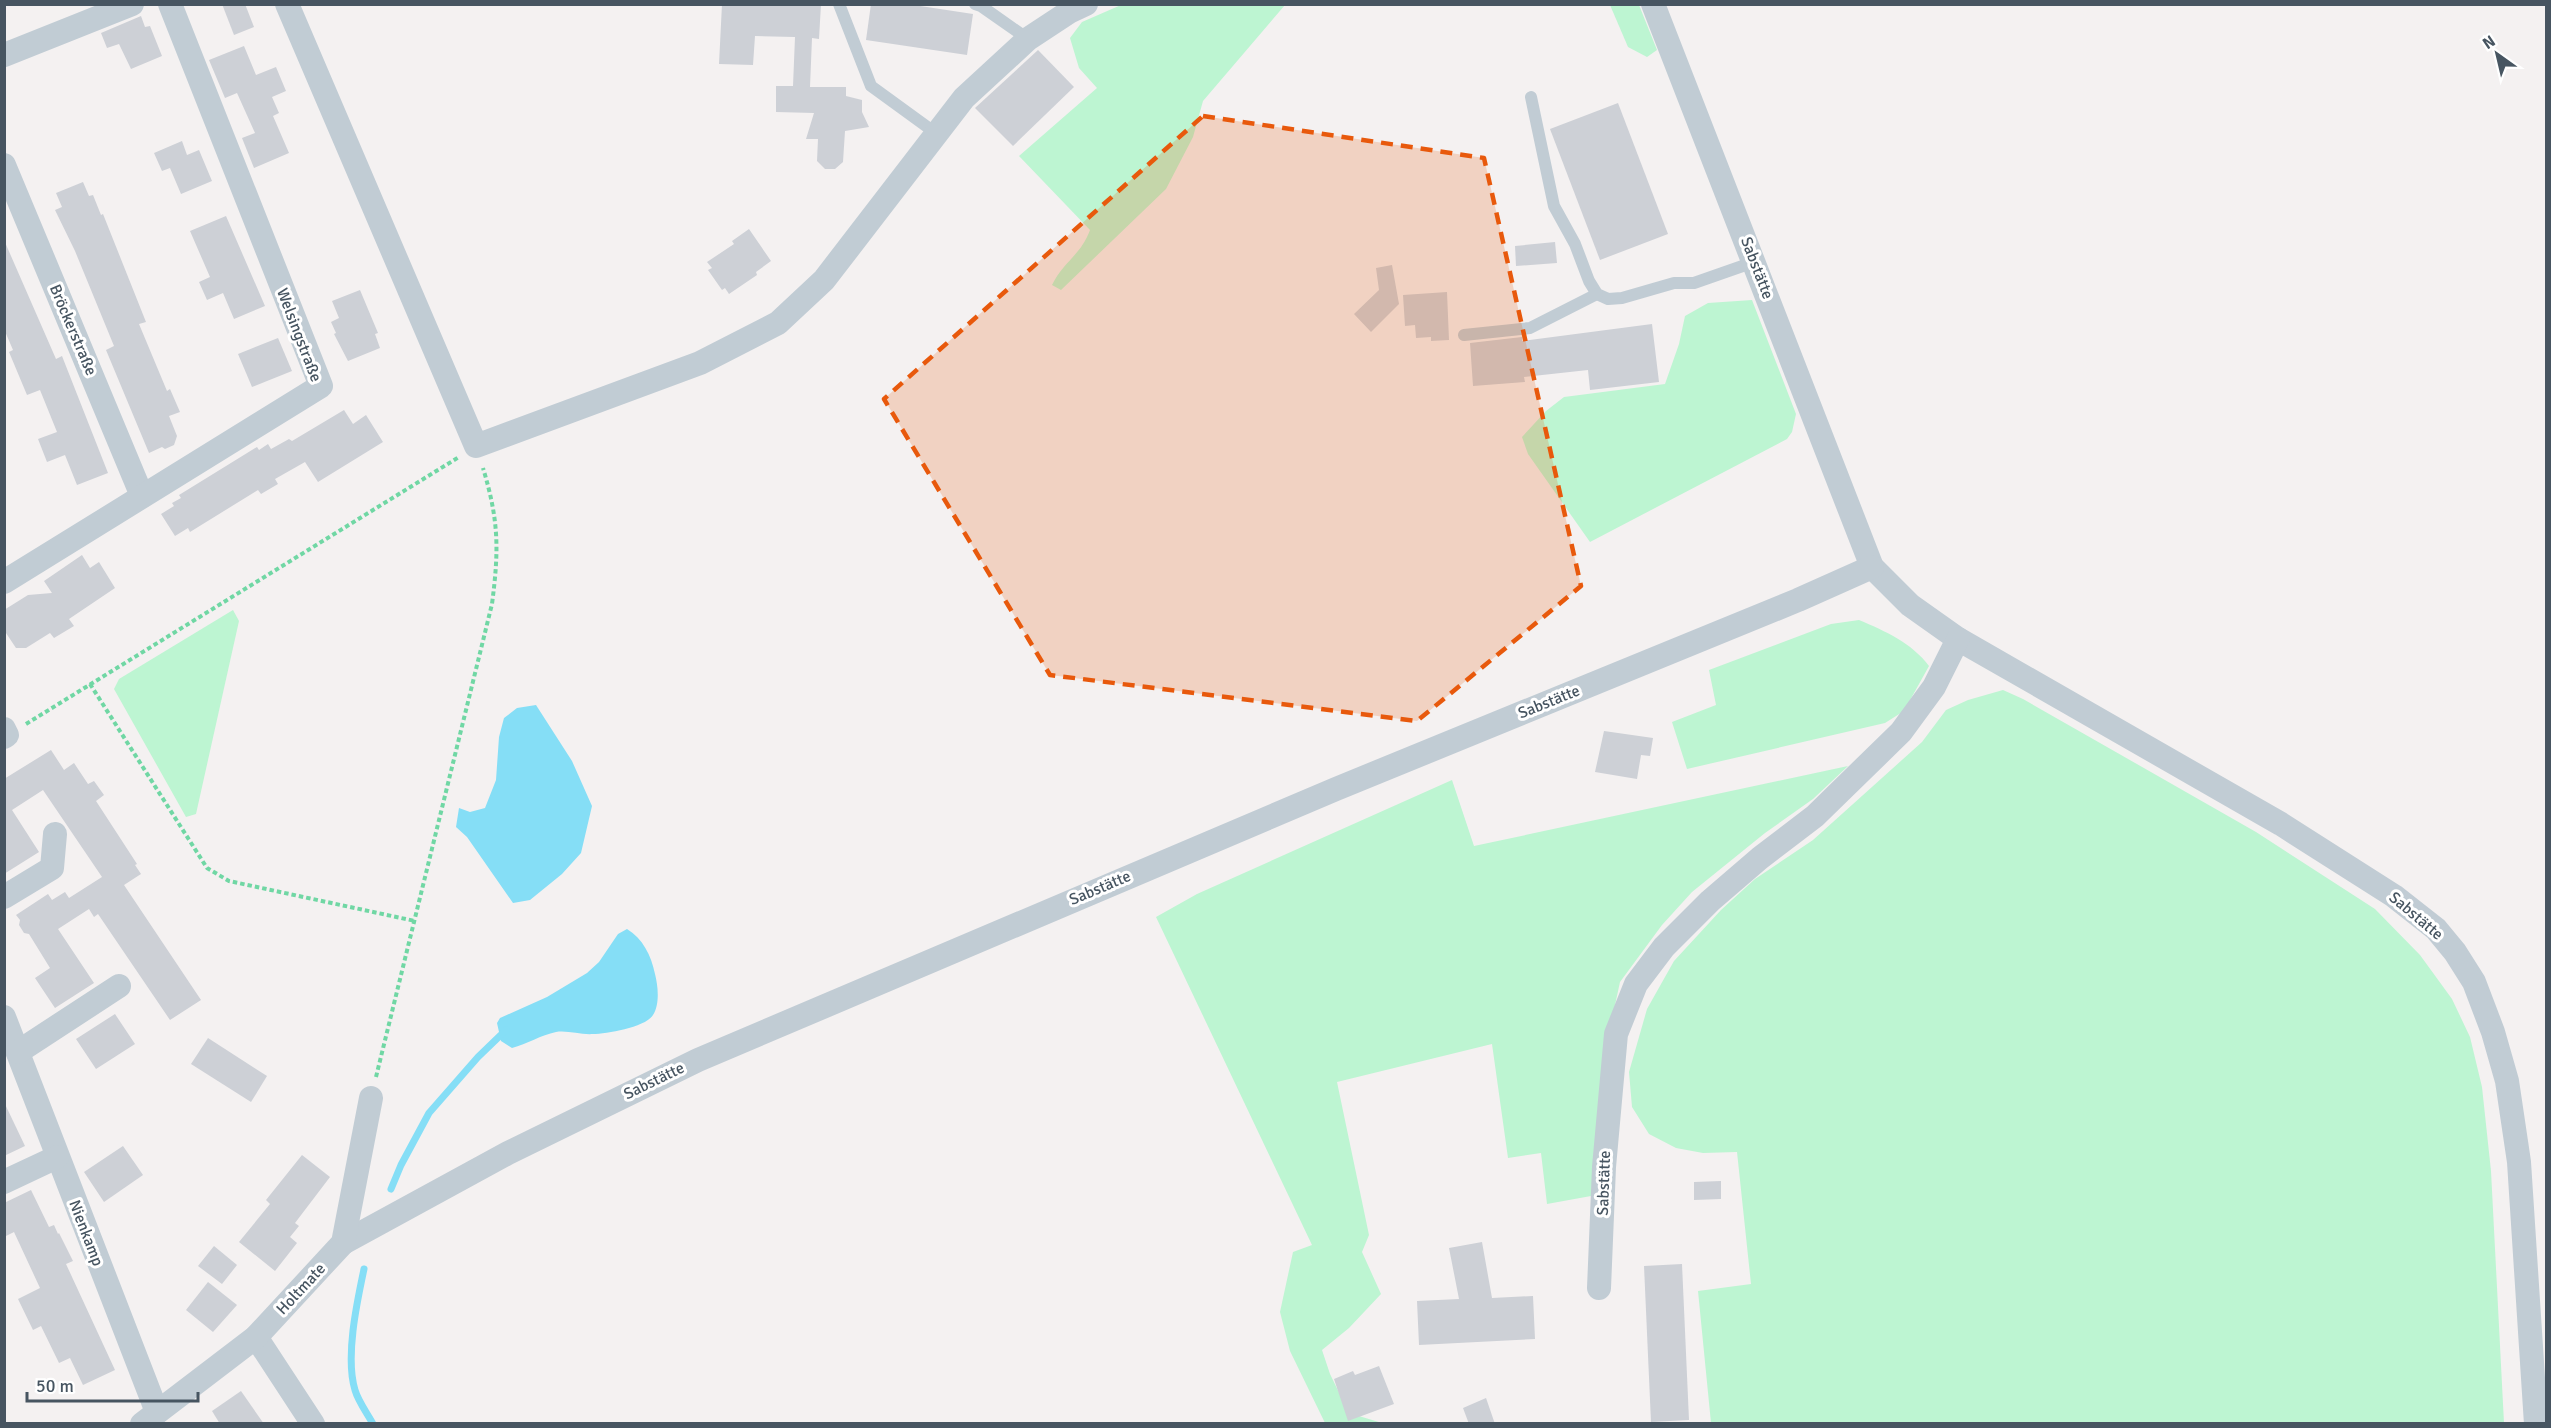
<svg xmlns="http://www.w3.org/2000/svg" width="2551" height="1428" font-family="Signika,sans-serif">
<rect width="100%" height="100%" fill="#f4f1f1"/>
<g fill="#bdf5d2">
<path d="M1121,5H1285L1203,101L1193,137L1166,189L1061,290L1052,285C1063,262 1081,255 1090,230L1019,156L1097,88L1079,68L1070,38L1082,22Z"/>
<path d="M1610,5H1639L1657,50L1647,57L1628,47Z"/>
<path d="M1752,300L1796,414L1792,432L1787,439L1590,542L1528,454L1522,437L1546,411L1564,397L1665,384L1679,344L1685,316L1708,303Z"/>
<path d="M233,610L239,621L196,814L186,817L114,689L119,679Z"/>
<path d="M1859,620C1885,631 1912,643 1929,666L1904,711L1885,723L1687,769L1672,722L1716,705L1709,670L1831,624Z"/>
<path d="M2003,690L2023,699L2256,832L2375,909L2420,955L2452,999L2470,1037L2482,1087L2491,1171L2504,1423H1711L1698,1291L1751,1284L1737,1152L1703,1153L1676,1148L1649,1134L1632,1107L1629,1072L1647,1009L1674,961L1721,910L1755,879L1813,840L1922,742L1946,710L1968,700Z"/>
<path d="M1848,766L1813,799L1765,833L1692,892L1662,925L1620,982L1602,1065L1591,1196L1547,1204L1541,1153L1508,1158L1492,1044L1337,1082L1369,1235L1362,1252L1381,1294L1349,1328L1322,1350L1330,1374L1349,1413L1382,1423H1325L1290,1351L1280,1312L1293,1252L1312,1245L1156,917L1197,894L1452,780L1474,846Z"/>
</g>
<g fill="#85def6">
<path d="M536,705L572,761L592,806L581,853L562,874L530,900L513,903L467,837L456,827L459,808L470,812L485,808L496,780L499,737L504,718L517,708Z"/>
<path d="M627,929C643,939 651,955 655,974C658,986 660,1004 653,1015C646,1027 607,1034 593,1034C581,1035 567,1030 556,1032C541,1035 527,1044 512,1048L501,1041L497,1023L500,1018L547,997L587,973L599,962L618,934Z"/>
</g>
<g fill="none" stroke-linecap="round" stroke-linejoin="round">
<g stroke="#85def6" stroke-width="7">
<path d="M391,1189L401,1165L429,1113L478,1057L506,1030"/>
<path d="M364,1269C357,1302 345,1357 355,1390C358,1401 367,1413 373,1424"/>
</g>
</g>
<g fill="#cdd0d6">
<path d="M222,4H245L254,27L234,35Z"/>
<path d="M722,4H821L819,39L812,38L810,87H846V96L862,100V112L869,127L845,131L843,162L835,169H825L817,161L818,139H806L814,113L776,112V86H793L795,37L755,36L753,65L719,64Z"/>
<path d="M871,4H907L973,14L967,55L866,40Z"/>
<path d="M141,16L145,27L150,26L162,56L131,69L119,44L107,48L101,33Z"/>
<path d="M244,46L256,75L276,67L286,91L272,97L279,113L273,116L289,153L254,168L242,138L255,133L237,93L225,98L209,60Z"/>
<path d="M1038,50L1074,87L1013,146L975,108Z"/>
<path d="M1618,103L1668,234L1600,260L1550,129Z"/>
<path d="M182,141L187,155L199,150L212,181L181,194L170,168L162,171L154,153Z"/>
<path d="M83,182L89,196L93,195L101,215L103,214L146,322L139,324L167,391L170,389L180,412L169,416L177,436L174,445L165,449L162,447L149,453L106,350L114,346L75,251L55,210L62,207L56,193Z"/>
<path d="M226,216L265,306L234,319L223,293L207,300L199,282L210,277L190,231Z"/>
<path d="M749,229L771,261L756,272L757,275L729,294L725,288L722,290L708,270L712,268L707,262L734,244L732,241Z"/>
<path d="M4,240L56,359L62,356L108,473L77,485L65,455L47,462L38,439L57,432L40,390L27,395L9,352L13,350L4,329Z"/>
<path d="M1555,242L1557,263L1516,266L1515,246Z"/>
<path d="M1392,265L1399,304L1371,332L1354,314L1379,290L1376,268Z"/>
<path d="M360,290L378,333L375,334L380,348L348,361L334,334L336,333L331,322L339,318L332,301Z"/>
<path d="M1447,292L1449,340L1431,341V337L1416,338L1415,325L1405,326L1403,295Z"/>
<path d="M1652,324L1659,382L1590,390L1588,370L1524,377L1525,382L1473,386L1470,343L1522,337V341Z"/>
<path d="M278,338L292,371L252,387L238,354Z"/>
<path d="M344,410L353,424L366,415L383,442L318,482L305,462L275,479L278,484L261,494L258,490L190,532L188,528L175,536L161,514L174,506L172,503L181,498L179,495L257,447L259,450L268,444L271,449L289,439L292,441Z"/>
<path d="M82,555L90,568L99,562L115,588L69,619L74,626L54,638L50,633L26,648H16L4,630V610L28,595L52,593L44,581Z"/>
<path d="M1604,731L1653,738L1650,756L1641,755L1637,779L1595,772Z"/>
<path d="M51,750L64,770L74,763L88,784L94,781L104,795L96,801L137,864L135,865L141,874L124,885L201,1000L170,1020L98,914L94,917L89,909L58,929L94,983L55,1008L35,978L50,968L29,934L24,933L19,925L20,920L16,915L48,894L52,900L65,892L69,898L102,877L43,790L12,810L39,852L4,874V779Z"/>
<path d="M115,1014L135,1044L96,1069L76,1039Z"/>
<path d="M208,1038L267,1076L251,1102L191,1064Z"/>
<path d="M4,1102L25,1146L4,1156Z"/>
<path d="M123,1146L143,1175L104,1202L84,1172Z"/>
<path d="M302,1155L330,1177L295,1223L299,1226L290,1237L297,1243L275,1271L239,1242L270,1204L266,1200Z"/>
<path d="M1721,1181V1199L1694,1200V1182Z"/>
<path d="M31,1190L49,1227L54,1225L58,1234L59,1233L73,1261L66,1264L115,1370L83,1385L70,1358L59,1363L41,1326L33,1330L18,1299L40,1288L14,1232L4,1237V1203Z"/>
<path d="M1482,1242L1492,1298L1533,1296L1535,1339L1419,1345L1417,1301L1459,1299L1449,1248Z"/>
<path d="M214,1246L237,1265L222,1284L198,1266Z"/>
<path d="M1682,1264L1689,1420L1651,1422L1644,1266Z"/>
<path d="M208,1282L237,1305L213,1332L186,1310Z"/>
<path d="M1379,1366L1394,1404L1348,1421L1334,1379L1353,1371L1355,1375Z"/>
<path d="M241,1391L264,1424H220L212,1411Z"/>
<path d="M1486,1398L1495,1424H1469L1463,1408Z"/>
</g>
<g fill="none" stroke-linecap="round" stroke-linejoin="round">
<g stroke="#70d7a4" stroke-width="4" stroke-dasharray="4.5 3" stroke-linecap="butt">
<path d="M90,684L207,868L229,881L415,921"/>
<path d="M26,724L459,457"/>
<path d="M376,1077L492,604C499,550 499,521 483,468"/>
</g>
<g stroke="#c1ccd4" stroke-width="12">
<path d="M839,4L871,86L937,134"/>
<path d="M975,4L981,6L1028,39"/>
<path d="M1531,97L1554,206L1575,244L1589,281L1597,294L1608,299L1622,298L1674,283H1694L1754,262"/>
<path d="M1464,335L1530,328L1597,294"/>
</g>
<g stroke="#c1ccd4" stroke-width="24">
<path d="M287,4L476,446L700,363L778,323L824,280L964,98L1028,39L1069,12L1086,4"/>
<path d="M1653,4L1872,567L1910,605L1958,639L2281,824L2394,896L2436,929L2455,952L2474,982L2493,1032L2507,1081L2519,1162L2536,1424"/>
<path d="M4,55L132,4"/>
<path d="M4,165L142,496"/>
<path d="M4,582L321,386L170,4"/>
<path d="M4,729L7,735L4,737"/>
<path d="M4,897L52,868L55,834"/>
<path d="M4,1017L157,1412"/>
<path d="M18,1052L119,986"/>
<path d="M4,1182L57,1157"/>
<path d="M343,1243L508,1153L698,1060L1336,789L1798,600L1872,567"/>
<path d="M1599,1288L1604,1167L1616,1034L1636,984L1664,947L1710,901L1760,858L1815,816L1901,732L1934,687L1958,639"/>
<path d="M256,1337L313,1424"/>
<path d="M142,1424L256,1337L343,1243L371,1098"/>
</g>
</g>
<path fill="#e8590c" fill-opacity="0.2" stroke="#e8590c" stroke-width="4.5" stroke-dasharray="12 8" stroke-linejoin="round" d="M1203,116L1484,158L1581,586L1417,721L1050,675L884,399Z"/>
<g text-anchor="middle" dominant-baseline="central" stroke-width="6" stroke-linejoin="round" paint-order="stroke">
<g font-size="16" fill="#475561" stroke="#fff">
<text transform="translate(1757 268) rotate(69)">Sabstätte</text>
<text transform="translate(73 330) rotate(67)">Bröckerstraße</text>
<text transform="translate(299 335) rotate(69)">Welsingstraße</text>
<text transform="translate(1549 702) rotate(-22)">Sabstätte</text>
<text transform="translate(1100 888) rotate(-23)">Sabstätte</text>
<text transform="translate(2416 916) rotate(40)">Sabstätte</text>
<text transform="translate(654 1081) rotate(-26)">Sabstätte</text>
<text transform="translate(1604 1183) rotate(-88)">Sabstätte</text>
<text transform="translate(86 1233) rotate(69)">Nienkamp</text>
<text transform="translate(301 1289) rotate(-47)">Holtmate</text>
</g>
</g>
<rect width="2551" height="1428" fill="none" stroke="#475561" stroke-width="12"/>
<g transform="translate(2497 54) rotate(326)" stroke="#ffffff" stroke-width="4.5" paint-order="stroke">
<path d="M0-4.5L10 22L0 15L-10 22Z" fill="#475561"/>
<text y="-9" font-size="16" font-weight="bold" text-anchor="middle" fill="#475561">N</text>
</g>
<path d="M27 1392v9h171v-9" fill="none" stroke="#475561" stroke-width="3"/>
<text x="36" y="1392" font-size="18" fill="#475561" stroke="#ffffff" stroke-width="4.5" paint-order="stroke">50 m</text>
</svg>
